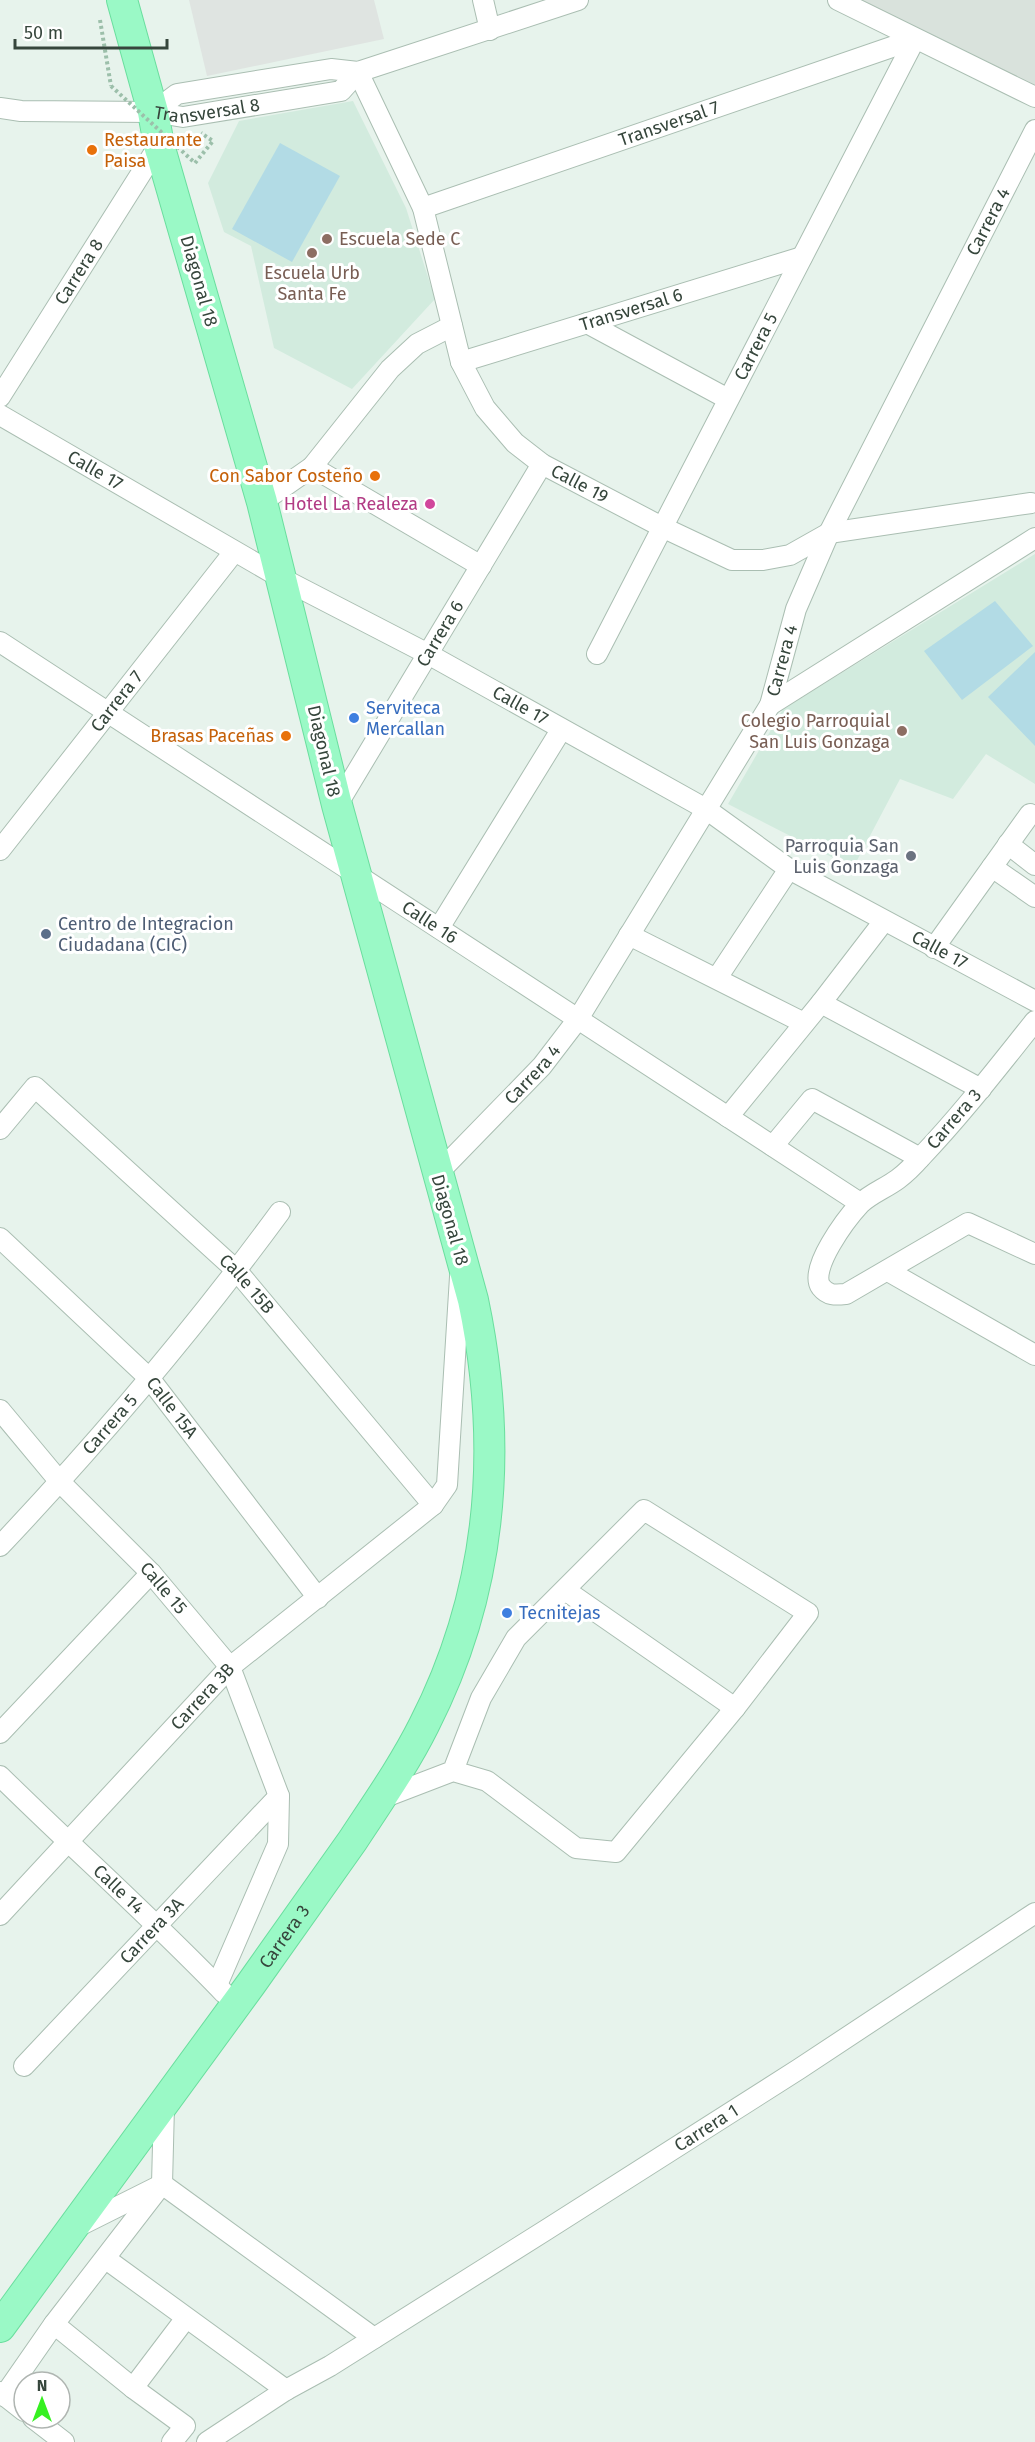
<svg xmlns="http://www.w3.org/2000/svg" width="1035" height="2442" font-family="'Fira Sans',sans-serif">
<rect width="100%" height="100%" fill="#e7f3ec"/>
<path fill="#d9e2dc" d="M851,0H1035V92Z"/>
<g fill="#d2ebde">
<path d="M353,101L406,208L435,299L352,389L274,348L251,246L224,232L208,183L239,121Z"/>
<path d="M1035,554V784L986,754L953,799L900,779L853,868L728,804L783,709Z"/>
</g>
<g fill="#b2dbe5">
<path d="M280,143L340,176L292,262L232,229Z"/>
<path d="M995,601L1033,646L962,700L924,651Z"/>
<path d="M1035,652V746L988,697Z"/>
</g>
<path fill="#dfe4e1" d="M189,0H374L384,39L207,76Z"/>
<g fill="none" stroke-linecap="round" stroke-linejoin="round">
<g stroke="#aabeb2" stroke-width="22">
<g id="minor">
<path d="M483,0L490,30"/>
<path d="M838,0L1035,97"/>
<path id="s1" d="M358,72L423,208L461,362L485,408L515,443L542,464L662,527L732,560H763L790,555L829,533L1031,503"/>
<path id="s2" d="M0,108L21,111L153,112L183,117L341,91L358,72"/>
<path d="M153,112L177,94L331,69L358,72L578,0"/>
<path id="s3" d="M423,208L915,39"/>
<path d="M587,323L728,399"/>
<path id="s4" d="M461,362L802,257"/>
<path id="s5" d="M0,397L159,145"/>
<path id="s6" d="M0,415L283,579L428,654L706,809L789,869L1035,1001"/>
<path d="M312,467L481,566"/>
<path d="M262,502L312,467L390,369L417,344L452,326"/>
<path id="s7" d="M0,642L860,1203"/>
<path id="s8" d="M597,654L915,39"/>
<path d="M770,705L1035,538"/>
<path id="s9" d="M337,805L542,464"/>
<path d="M1008,844L1035,865"/>
<path id="s10" d="M0,850L234,552"/>
<path d="M992,867L1035,897"/>
<path d="M439,928L561,730"/>
<path d="M629,935L804,1023"/>
<path d="M934,948L1030,814"/>
<path d="M717,978L789,869"/>
<path d="M821,1003L981,1089"/>
<path d="M1035,1021C998,1067 962,1114 921,1157C914,1165 906,1173 898,1179C886,1188 870,1194 860,1204C847,1218 808,1269 821,1287C828,1296 836,1295 846,1294L968,1223L1035,1254"/>
<path d="M728,1117L821,1003L884,921"/>
<path id="s11" d="M0,1129L35,1087L237,1271L433,1505"/>
<path d="M773,1146L812,1099L920,1158"/>
<path id="s12" d="M437,1174L542,1066L578,1019L770,705L796,609L829,533L1035,130"/>
<path id="s13" d="M0,1238L150,1379L318,1598"/>
<path d="M888,1271L1035,1355"/>
<path id="s14" d="M0,1410L60,1482L151,1573L230,1667L279,1796L278,1844L217,1985"/>
<path id="s15" d="M0,1546C100,1440 194,1329 280,1212"/>
<path d="M565,1590L735,1708"/>
<path d="M0,1733L151,1573"/>
<path id="s16" d="M0,1776C74,1849 152,1918 224,1993"/>
<path d="M380,1799L453,1771L487,1781L576,1848L616,1852L735,1708L808,1613L644,1510L516,1638L481,1698L453,1771"/>
<path id="s17" d="M0,1915L230,1667L433,1505L447,1485L460,1277"/>
<path id="s18" d="M24,2066L279,1796"/>
<path d="M162,2184L374,2338"/>
<path d="M162,2184L164,2106"/>
<path d="M79,2226L157,2187"/>
<path d="M106,2259L286,2390"/>
<path d="M54,2324L133,2388L185,2426L172,2442"/>
<path d="M133,2388L186,2318"/>
<path d="M0,2392L24,2411"/>
<path d="M4,2396L54,2324L162,2184"/>
<path d="M33,2418L64,2442"/>
<path id="s19" d="M207,2442L286,2390L330,2366L546,2230L799,2069L1035,1913"/>
</g>
</g>
<g stroke="#6ade9e" stroke-width="32">
<g id="primary">
<path id="s20" d="M0,2327C84,2213 168,2099 251,1984C285,1936 319,1888 353,1840C378,1802 404,1765 424,1725C493,1590 504,1447 473,1300L337,805L262,502L159,145L153,112L122,0"/>
</g>
</g>
<g stroke="#9cbfaa" stroke-width="4" stroke-dasharray="3 3" stroke-linecap="butt">
<path d="M100,20L111,86"/>
<path d="M195,163L213,141L201,133"/>
</g>
<use href="#minor" stroke="#fff" stroke-width="20"/>
<use href="#primary" stroke="#9af9c6" stroke-width="30"/>
<path stroke="#9cbfaa" stroke-width="4" stroke-dasharray="3 3" stroke-linecap="butt" d="M111,86L195,163"/>
</g>
<g fill="#e8710a" stroke="#fff" stroke-width="2">
<circle cx="92" cy="150" r="6"/>
<circle cx="375" cy="476" r="6"/>
<circle cx="286" cy="736" r="6"/>
</g>
<g fill="#8d6e63" stroke="#fff" stroke-width="2">
<circle cx="327" cy="239" r="6"/>
<circle cx="312" cy="253" r="6"/>
<circle cx="902" cy="731" r="6"/>
</g>
<circle fill="#d1479c" stroke="#fff" stroke-width="2" cx="430" cy="504" r="6"/>
<g fill="#3f7fe0" stroke="#fff" stroke-width="2">
<circle cx="354" cy="718" r="6"/>
<circle cx="507" cy="1613" r="6"/>
</g>
<circle fill="#6b7280" stroke="#fff" stroke-width="2" cx="911" cy="856" r="6"/>
<circle fill="#5c6f8a" stroke="#fff" stroke-width="2" cx="46" cy="934" r="6"/>
<g text-anchor="middle" dominant-baseline="central" stroke-width="6" stroke-linejoin="round" paint-order="stroke">
<g font-size="18" fill="#36463c" stroke="#fff">
<text stroke="none"><textPath href="#s2" startOffset="208">Transversal 8</textPath></text>
<text stroke="none"><textPath href="#s3" startOffset="260">Transversal 7</textPath></text>
<text stroke="none"><textPath href="#s12" startOffset="1110">Carrera 4</textPath></text>
<text stroke="none"><textPath href="#s5" startOffset="148">Carrera 8</textPath></text>
<text transform="translate(199 281) rotate(74)">Diagonal 18</text>
<text stroke="none"><textPath href="#s4" startOffset="178">Transversal 6</textPath></text>
<text stroke="none"><textPath href="#s8" startOffset="346">Carrera 5</textPath></text>
<text stroke="none"><textPath href="#s6" startOffset="110">Calle 17</textPath></text>
<text stroke="none"><textPath href="#s1" startOffset="484">Calle 19</textPath></text>
<text stroke="none"><textPath href="#s9" startOffset="200">Carrera 6</textPath></text>
<text stroke="none"><textPath href="#s12" startOffset="624">Carrera 4</textPath></text>
<text stroke="none"><textPath href="#s10" startOffset="189">Carrera 7</textPath></text>
<text stroke="none"><textPath href="#s6" startOffset="596">Calle 17</textPath></text>
<text transform="translate(324 751) rotate(77)">Diagonal 18</text>
<text stroke="none"><textPath href="#s7" startOffset="513">Calle 16</textPath></text>
<text stroke="none"><textPath href="#s6" startOffset="1082">Calle 17</textPath></text>
<text stroke="none"><textPath href="#s12" startOffset="138">Carrera 4</textPath></text>
<text transform="translate(954 1119) rotate(-49)">Carrera 3</text>
<text transform="translate(450 1220) rotate(74)">Diagonal 18</text>
<text stroke="none"><textPath href="#s11" startOffset="344">Calle 15B</textPath></text>
<text stroke="none"><textPath href="#s13" startOffset="242">Calle 15A</textPath></text>
<text stroke="none"><textPath href="#s15" startOffset="164">Carrera 5</textPath></text>
<text stroke="none"><textPath href="#s14" startOffset="242">Calle 15</textPath></text>
<text stroke="none"><textPath href="#s17" startOffset="298">Carrera 3B</textPath></text>
<text stroke="none"><textPath href="#s16" startOffset="164">Calle 14</textPath></text>
<text stroke="none"><textPath href="#s18" startOffset="186">Carrera 3A</textPath></text>
<text stroke="none"><textPath href="#s20" startOffset="483">Carrera 3</textPath></text>
<text stroke="none"><textPath href="#s19" startOffset="590">Carrera 1</textPath></text>
</g>
<g font-size="18" fill="#c56008" stroke="#fff" text-anchor="end">
<text x="104" y="140" text-anchor="start">Restaurante<tspan x="104" dy="21">Paisa</tspan></text>
<text x="363" y="476">Con Sabor Costeño</text>
<text x="274" y="736">Brasas Paceñas</text>
</g>
<g font-size="18" fill="#785e54" stroke="#fff" text-anchor="start">
<text x="339" y="239">Escuela Sede C</text>
<text x="312" y="273" text-anchor="middle">Escuela Urb<tspan x="312" dy="21">Santa Fe</tspan></text>
<text x="890" y="721" text-anchor="end">Colegio Parroquial<tspan x="890" dy="21">San Luis Gonzaga</tspan></text>
</g>
<g font-size="18" fill="#b23c85" stroke="#fff" text-anchor="end">
<text x="418" y="504">Hotel La Realeza</text>
</g>
<g font-size="18" fill="#366cbe" stroke="#fff" text-anchor="start">
<text x="366" y="708">Serviteca<tspan x="366" dy="21">Mercallan</tspan></text>
<text x="519" y="1613">Tecnitejas</text>
</g>
<g font-size="18" fill="#5b616d" stroke="#fff" text-anchor="end">
<text x="899" y="846">Parroquia San<tspan x="899" dy="21">Luis Gonzaga</tspan></text>
</g>
<g font-size="18" fill="#4e5e75" stroke="#fff" text-anchor="start">
<text x="58" y="924">Centro de Integracion<tspan x="58" dy="21">Ciudadana (CIC)</tspan></text>
</g>
</g>
<g transform="translate(42 2400)"><circle r="28" fill="#ffffff" stroke="#afb5b1" stroke-width="1.5"/>
<path d="M0-4.5L10 22L0 15L-10 22Z" fill="#36f021"/>
<text y="-9" font-size="16" font-weight="bold" text-anchor="middle" fill="#36463c">N</text>
</g>
<path d="M15 39v9h152v-9" fill="none" stroke="#36463c" stroke-width="3"/>
<text x="24" y="39" font-size="18" fill="#36463c" stroke="#ffffff" stroke-width="4.5" paint-order="stroke">50 m</text>
</svg>
